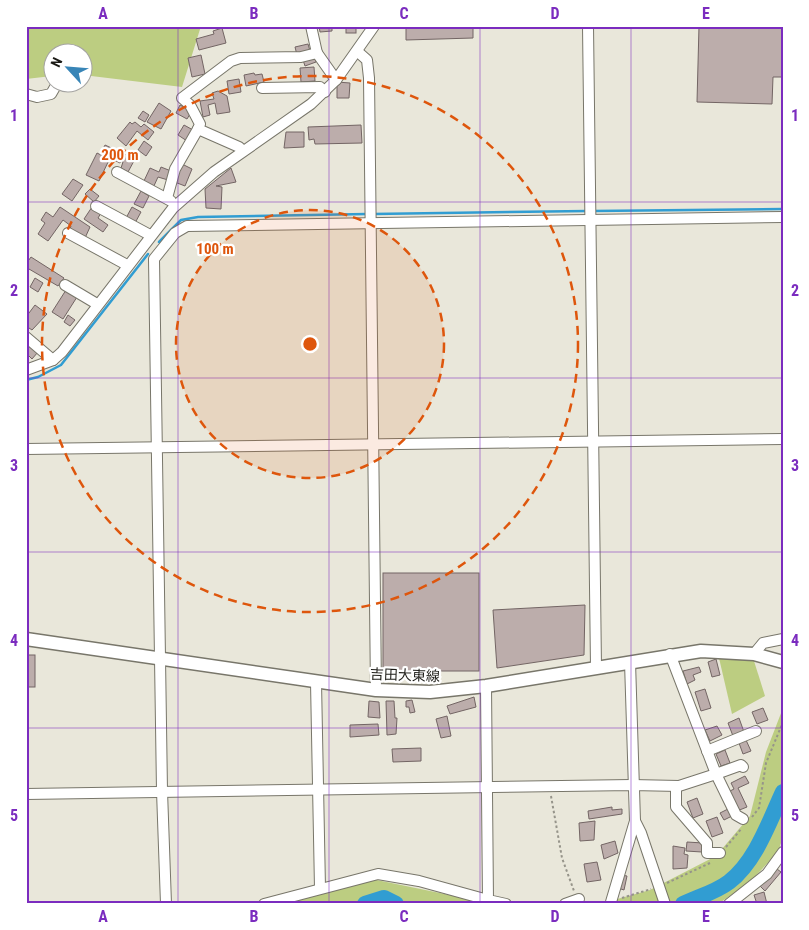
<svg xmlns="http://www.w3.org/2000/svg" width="809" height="930" font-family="'Roboto Condensed','Noto Sans JP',sans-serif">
<rect width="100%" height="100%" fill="#e9e7da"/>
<g fill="#bccd81">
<path d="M26,26H201L182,87L83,75L82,52H52V76L26,79Z"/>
<path d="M719,658L754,661L765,696L732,714Z"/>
<path d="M783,708V837L778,852L749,883L718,904H599L650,890L716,856L750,816L766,752Z"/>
<path d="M367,878L469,899L506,904H275Z"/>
</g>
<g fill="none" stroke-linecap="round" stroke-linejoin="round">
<g stroke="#319dd2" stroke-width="2.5">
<path d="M593,211L783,209"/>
<path d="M373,214L587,211"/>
<path d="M159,242L181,220L198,217L367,214"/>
<path d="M26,380L38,377L61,365L148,254"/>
</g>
<g stroke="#319dd2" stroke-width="16">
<path d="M365,904L384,898L396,904"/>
<path d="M683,904C698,897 716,892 729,882C756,861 769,822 783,792"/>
</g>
</g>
<g fill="#bcadab" stroke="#736564">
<path d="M319,26H332V31L320,32Z"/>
<rect x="346" y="26" width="10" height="7"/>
<path d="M406,26H473V38L406,40Z"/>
<path d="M699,26L783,27V77H773L772,104L697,102Z"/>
<path d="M222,28L226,43L199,50L196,39L214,34L213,31Z"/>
<path d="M308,44L310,51L297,55L295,47Z"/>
<path d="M201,55L205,74L192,77L188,58Z"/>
<path d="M315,56L316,62L305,66L303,60Z"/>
<path d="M314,67L315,81L301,82L300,68Z"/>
<path d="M254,73L255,75L262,74L264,82L246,86L244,75Z"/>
<path d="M239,79L241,92L229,94L227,81Z"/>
<path d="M337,82L350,83L349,98H337Z"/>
<path d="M218,91L227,96L230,112L217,114L215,103L208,105L210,115L203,117L200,101L214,99L212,93Z"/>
<path d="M159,103L171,111L161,129L147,122Z"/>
<path d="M180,105L192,111L187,119L176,113Z"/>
<path d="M143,111L149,115L145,122L138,118Z"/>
<path d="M130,122L132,124L135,122L141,127L144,124L154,132L148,140L137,131L126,146L117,138Z"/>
<path d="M184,125L193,130L187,141L178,135Z"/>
<path d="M361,125L362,143L315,144L314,139L309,140L308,127Z"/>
<path d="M286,132H304V147L284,148Z"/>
<path d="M144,141L152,147L146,156L138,150Z"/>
<path d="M105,145L135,159L128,172L121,168L123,162L121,161L120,163L110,158L99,181L86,175L97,153L105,157L107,153L102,151Z"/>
<path d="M180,163L192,169L185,186L172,181Z"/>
<path d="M161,167L171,171L168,180L158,177L153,188L143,183L150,168L159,172Z"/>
<path d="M231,168L236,182L216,186L222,187L221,209L206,208L205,189Z"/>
<path d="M73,179L83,185L72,201L62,194Z"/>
<path d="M90,189L99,196L94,202L85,194Z"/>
<path d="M141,191L149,196L143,208L134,204Z"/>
<path d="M60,207L90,227L85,238L70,229L71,226L63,220L48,241L38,234L45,223L41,220L46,212L53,217Z"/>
<path d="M92,207L101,213L98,218L108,225L103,232L84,219Z"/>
<path d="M132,207L141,212L135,223L126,218Z"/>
<path d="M31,257L64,278L58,286L29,269L26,274V264Z"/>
<path d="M35,278L43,283L38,292L30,287Z"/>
<path d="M66,290L77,297L63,319L52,312Z"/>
<path d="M35,305L47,314L32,330L26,326V317Z"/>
<path d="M68,315L75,320L70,326L64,322Z"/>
<path d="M26,342L38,352L32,359L26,353Z"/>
<rect x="383" y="573" width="96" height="98"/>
<path d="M585,605L584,655L497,668L493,610Z"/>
<rect x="26" y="655" width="9" height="32"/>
<path d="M716,659L720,675L712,677L708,662Z"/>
<path d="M699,667L701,672L693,675L695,680L687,684L683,671Z"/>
<path d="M705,689L711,708L701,711L695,692Z"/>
<path d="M474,697L476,707L450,714L447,706Z"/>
<path d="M412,700L415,712L410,713L409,707H406V701Z"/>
<path d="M369,701L379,702L380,718L368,717Z"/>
<path d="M386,701H394L395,718H397L396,734L387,735Z"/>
<path d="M763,708L768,720L757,724L752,712Z"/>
<path d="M447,716L451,736L441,738L436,719Z"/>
<path d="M739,718L744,732L733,736L728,723Z"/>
<path d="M378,724L379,735L350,737V725Z"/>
<path d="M717,726L722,735L710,741L705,730Z"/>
<path d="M746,740L751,751L743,754L739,743Z"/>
<path d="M421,748V761L393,762L392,749Z"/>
<path d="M725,750L730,763L721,766L716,754Z"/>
<path d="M745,776L749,783L738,788L747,807L737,811L728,792L734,789L731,783Z"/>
<path d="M697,798L703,814L693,818L687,802Z"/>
<path d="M612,807V810L622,809V814L589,819L588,811Z"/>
<path d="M730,808L734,815L724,820L720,813Z"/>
<path d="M717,817L723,833L712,837L706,821Z"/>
<path d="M595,821L594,840L580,841L579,823Z"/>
<path d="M615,841L618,853L604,859L601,845Z"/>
<path d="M687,842L703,843L702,852L686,851Z"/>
<path d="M673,846L685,848L684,854L688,855L687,868L673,869Z"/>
<path d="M597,862L601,880L587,882L584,864Z"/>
<path d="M777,869L781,872L765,891L760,886Z"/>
<path d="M621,875L627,876L624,890L618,888Z"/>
<path d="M764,892L767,904H757L754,895Z"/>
</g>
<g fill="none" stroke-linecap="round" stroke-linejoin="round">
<g stroke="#78766a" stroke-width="12">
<g id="minor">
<path d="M311,26L317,53"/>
<path d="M588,26L596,667"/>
<path d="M358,52L367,60L369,78L376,690"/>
<path d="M262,88L320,87L325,92"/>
<path d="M26,94L37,97L51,94L58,82"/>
<path d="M198,129L200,124L190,105L182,98L231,61L240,58L301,57L317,53L336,80"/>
<path d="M117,172L171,201"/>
<path d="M167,198L175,169L198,129L239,147L243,151"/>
<path d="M96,206L150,235"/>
<path d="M68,233L127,265"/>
<path d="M65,285L97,304"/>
<path d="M26,337L53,360"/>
<path d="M26,370L53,360L62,352L173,208L214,172L311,104L336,80L374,26"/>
<path d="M26,449L783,439"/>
<path d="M754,654L763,643L783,639"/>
<path d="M630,662L635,821L641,833L665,904"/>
<path d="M316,682L320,888"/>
<path d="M486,686L488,900L506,904"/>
<path d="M707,751L756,731"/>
<path d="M743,767L741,765L716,774L736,815L743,819"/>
<path d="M676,786V807L707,843V853H720"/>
<path d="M26,794L632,785L679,786L716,774L670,654"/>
<path d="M611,902L635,821"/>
<path d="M166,904L162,791L154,259L175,233L187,226L783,217"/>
<path d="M264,904L378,874L419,881L488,900"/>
<path d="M565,904L579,899"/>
<path d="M729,904L767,874L783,852"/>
</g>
</g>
<g stroke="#78766a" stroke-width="15">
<path id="major" d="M26,639L376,690L430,692L486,686L701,651L754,654L783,662"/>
</g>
<g stroke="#96948a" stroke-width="2" stroke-dasharray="2.5 2.5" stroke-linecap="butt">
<path d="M551,796L562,858L574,891"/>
<path d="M752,817L759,808L766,763L783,722"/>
<path d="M726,847L742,828"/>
<path d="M667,883L710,863"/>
<path d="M622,898L651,889"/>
<path d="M589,902L594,904"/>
</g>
<use href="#minor" stroke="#fff" stroke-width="10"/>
<use href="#major" stroke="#fff" stroke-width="12"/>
</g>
<path fill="none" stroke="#7b2cbf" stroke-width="1" stroke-opacity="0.55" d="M178,26V904M329,26V904M480,26V904M631,26V904M26,202H783M26,378H783M26,552H783M26,728H783"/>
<circle cx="310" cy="344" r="134" fill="#de560c" fill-opacity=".12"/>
<g fill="none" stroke="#de560c" stroke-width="2.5" stroke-dasharray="9 6">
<circle cx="310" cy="344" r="134"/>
<circle cx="310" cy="344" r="268"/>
</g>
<g text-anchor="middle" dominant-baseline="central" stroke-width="4.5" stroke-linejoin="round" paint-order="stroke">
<g font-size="14" fill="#1b1a15" stroke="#fff">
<text transform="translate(405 675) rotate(2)">吉田大東線</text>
</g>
</g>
<circle cx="310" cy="344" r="8" fill="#de560c" stroke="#fff" stroke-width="2.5"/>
<g font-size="15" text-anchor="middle" font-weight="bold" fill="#de560c" stroke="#fff" stroke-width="4.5" stroke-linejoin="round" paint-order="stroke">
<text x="120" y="160">200 m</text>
<text x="215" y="254">100 m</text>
</g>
<rect width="809" height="930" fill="none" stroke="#ffffff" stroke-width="55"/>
<g transform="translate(68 68) rotate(296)"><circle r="24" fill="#ffffff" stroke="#a4a3a1"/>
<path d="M0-4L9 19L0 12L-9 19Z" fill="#3885b7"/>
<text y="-8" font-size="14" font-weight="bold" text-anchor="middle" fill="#1b1a15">N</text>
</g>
<rect x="28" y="28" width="754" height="874" fill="none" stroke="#7b2cbf" stroke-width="2"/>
<g font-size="16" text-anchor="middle" font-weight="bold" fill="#7b2cbf">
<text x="103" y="19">A</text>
<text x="254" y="19">B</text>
<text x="404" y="19">C</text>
<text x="555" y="19">D</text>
<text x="706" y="19">E</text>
<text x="14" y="121">1</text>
<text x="795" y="121">1</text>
<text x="14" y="296">2</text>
<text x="795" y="296">2</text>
<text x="14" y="471">3</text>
<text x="795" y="471">3</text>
<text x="14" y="646">4</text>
<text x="795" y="646">4</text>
<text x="14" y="821">5</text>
<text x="795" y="821">5</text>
<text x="103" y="922">A</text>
<text x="254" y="922">B</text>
<text x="404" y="922">C</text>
<text x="555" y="922">D</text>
<text x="706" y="922">E</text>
</g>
</svg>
